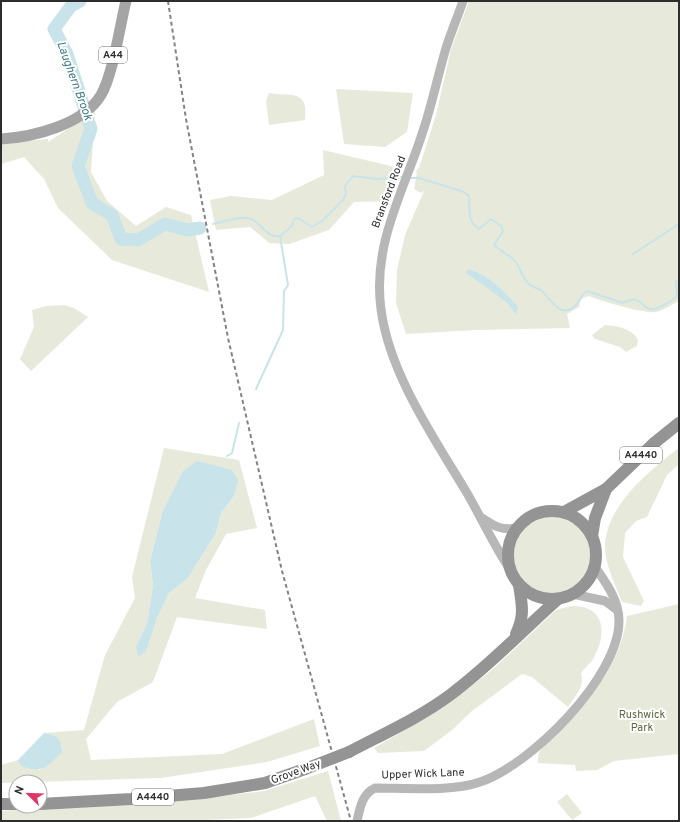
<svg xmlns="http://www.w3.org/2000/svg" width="680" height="822" font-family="Overpass,sans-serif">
<rect width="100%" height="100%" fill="#fff"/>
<g fill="#e7eadb" fill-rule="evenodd">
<path d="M469,1H679V301C672,304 663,311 656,312C645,314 600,301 589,296L581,299L579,307L567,314L570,328L476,330L406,334L396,303L397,270L405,235L424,191L421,193L414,189L417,172H415L419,168L436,115L451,49Z"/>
<path d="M336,89L413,93L407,132L385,147L344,144Z"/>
<path d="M269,93C290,97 309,88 305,120L269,125L266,101Z"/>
<path d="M95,111L91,172L107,201L136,226L166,207L191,215L209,292L112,260L58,208L44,179L24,157L1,164V143L48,139V142Z"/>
<path d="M323,150L391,166L399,172L391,201L354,202L329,230L289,244L269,243L250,227L216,230L210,200L231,196L272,200L324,175Z"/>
<path d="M64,305L74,308L88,317L31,371L20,359L34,327L32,310L46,306Z"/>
<path d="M605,325C617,326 632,328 638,340L637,346L626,352L620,347L595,339L592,335Z"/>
<path d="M164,448L239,460L257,528L226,534L206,570L195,598L265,610L267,629L177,617L153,682L117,702L86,739L91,760L222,754L314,719L320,746L267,762L161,778L1,783V765L18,760L40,770L62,745L44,733L84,730L105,655L135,598L132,577ZM234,496L221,513L216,533L188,578L169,593L157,618L136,647L147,623L153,585L150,561L162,513Z"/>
<path d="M679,448V464L667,475L647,517L636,521L625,533L623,557L644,601L641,606L622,602C615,584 604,563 605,543C609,503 649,471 679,448Z"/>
<circle cx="552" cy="555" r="38"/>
<path d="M679,604V754L614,761L597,770L576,771L575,765L538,763C538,759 538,754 540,751C550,737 565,726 576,713C601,685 622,655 627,616Z"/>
<path d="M571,606C604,605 608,632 594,657C591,664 584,667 581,674C585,687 575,696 568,707L532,677L522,674L472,711L452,730L424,751L378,753L374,748L419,722L464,692L493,669L556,610Z"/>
<path d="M328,771L341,821H327L315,796L251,818L182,821H1V811L212,797L264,791Z"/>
<path d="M567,794L582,813L572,820L557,802Z"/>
</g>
<g fill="#c8e4ea">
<path d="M468,269C487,273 506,293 518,307L516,314L507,303L490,290L466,273Z"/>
<path d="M197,461L232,470L238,480L234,496L221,513L216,533L188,578L169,593L157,618L146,651L138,657L136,647L147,623L153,585L150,561L162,513L183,471Z"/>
<path d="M44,733C57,735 62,739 62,752C47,767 43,774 21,766L18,760Z"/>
</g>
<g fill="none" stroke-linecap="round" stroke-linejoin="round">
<g stroke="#c8e4ea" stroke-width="2">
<path d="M409,178H419L464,192L469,196C470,209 467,222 479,229L491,219L501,226L503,231L494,245C500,250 506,254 512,258C520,264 521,277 529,284C532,287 538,288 542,291C549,297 559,316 571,309C579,305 580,295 587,291L623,303C644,292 639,311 655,309C662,307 671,301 677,296L676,282L679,280"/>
<path d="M213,224C224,222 240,215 251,219C262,223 266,238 280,236L292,226L294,219L298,218L312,227L323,220L343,200L346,194L345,186L353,176L376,179L404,177"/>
<path d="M633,254L679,224"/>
<path d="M256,389L283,330L284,291L288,285L280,236"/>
<path d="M227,456L232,453L239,423"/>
</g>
<path stroke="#c8e4ea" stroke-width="13" d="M80,1L71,6L54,29L67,54L91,129L78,166L92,203L112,215L121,239L138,240L165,224L187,230L200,228"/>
<g stroke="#b7b7b7" stroke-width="9">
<path d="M463,1C458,16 451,32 446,48C438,75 432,104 423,131C404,191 372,244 381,309C389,373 434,438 467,493C482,519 494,546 511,571"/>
<path d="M482,518C494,526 502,531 517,528"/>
<path d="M573,594L605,601L617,610"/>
<path d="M357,821C360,808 362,794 375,788C405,788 452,792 480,782C531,765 619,677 619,621C619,600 606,583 595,567"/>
</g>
<path stroke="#a5a5a5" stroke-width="11" d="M1,139C33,137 83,125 101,95C113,75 120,25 126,1"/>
<g stroke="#949494" stroke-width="12">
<circle cx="552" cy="555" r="44"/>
<path d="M564,512L606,489L653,444L679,423"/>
<path d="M592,536L595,518L606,489"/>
<path d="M516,634C525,615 522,605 519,585"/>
<path d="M349,752C383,734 419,718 450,695C488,667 522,631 558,599"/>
<path d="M1,804H16"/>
<path d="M40,804L131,799L204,793L265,783L305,769"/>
</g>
<path stroke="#828282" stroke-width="2" stroke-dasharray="4 3" stroke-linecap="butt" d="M168,1L186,119L228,338L282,571L351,821"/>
<path stroke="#949494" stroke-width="12" d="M305,769L349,752"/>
</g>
<g text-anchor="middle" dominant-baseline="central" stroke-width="4" stroke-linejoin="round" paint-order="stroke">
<g fill="#fff" stroke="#6c6c6c" stroke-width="1">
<rect x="99" y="47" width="28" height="16" rx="3"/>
<rect x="620" y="447" width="42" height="16" rx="3"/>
<rect x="132" y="789" width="42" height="16" rx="3"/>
</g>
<g font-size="10" font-weight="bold" fill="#2d2d2d">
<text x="113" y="55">A44</text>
<text x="641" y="455">A4440</text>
<text x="153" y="797">A4440</text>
</g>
<g font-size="11" fill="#2d2d2d" stroke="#fff">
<text transform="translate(389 192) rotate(-69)">Bransford Road</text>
<text transform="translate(296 772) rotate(-20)">Grove Way</text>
<text transform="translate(423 774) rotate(-2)">Upper Wick Lane</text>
</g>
<g font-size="11" fill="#5a673d" stroke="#fff">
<text x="642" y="715">Rushwick<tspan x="642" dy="13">Park</tspan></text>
</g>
<g font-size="12" font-style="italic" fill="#3d7a86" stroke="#fff">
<text transform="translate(74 81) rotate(70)">Laughern Brook</text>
</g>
</g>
<rect width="680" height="822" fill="none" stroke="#2d2d2d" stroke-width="4"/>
<g transform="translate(28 794) rotate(293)"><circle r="19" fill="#ffffff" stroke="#ababab"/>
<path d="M0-3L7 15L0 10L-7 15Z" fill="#de3669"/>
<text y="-6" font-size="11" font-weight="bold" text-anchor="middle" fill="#2d2d2d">N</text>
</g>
</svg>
